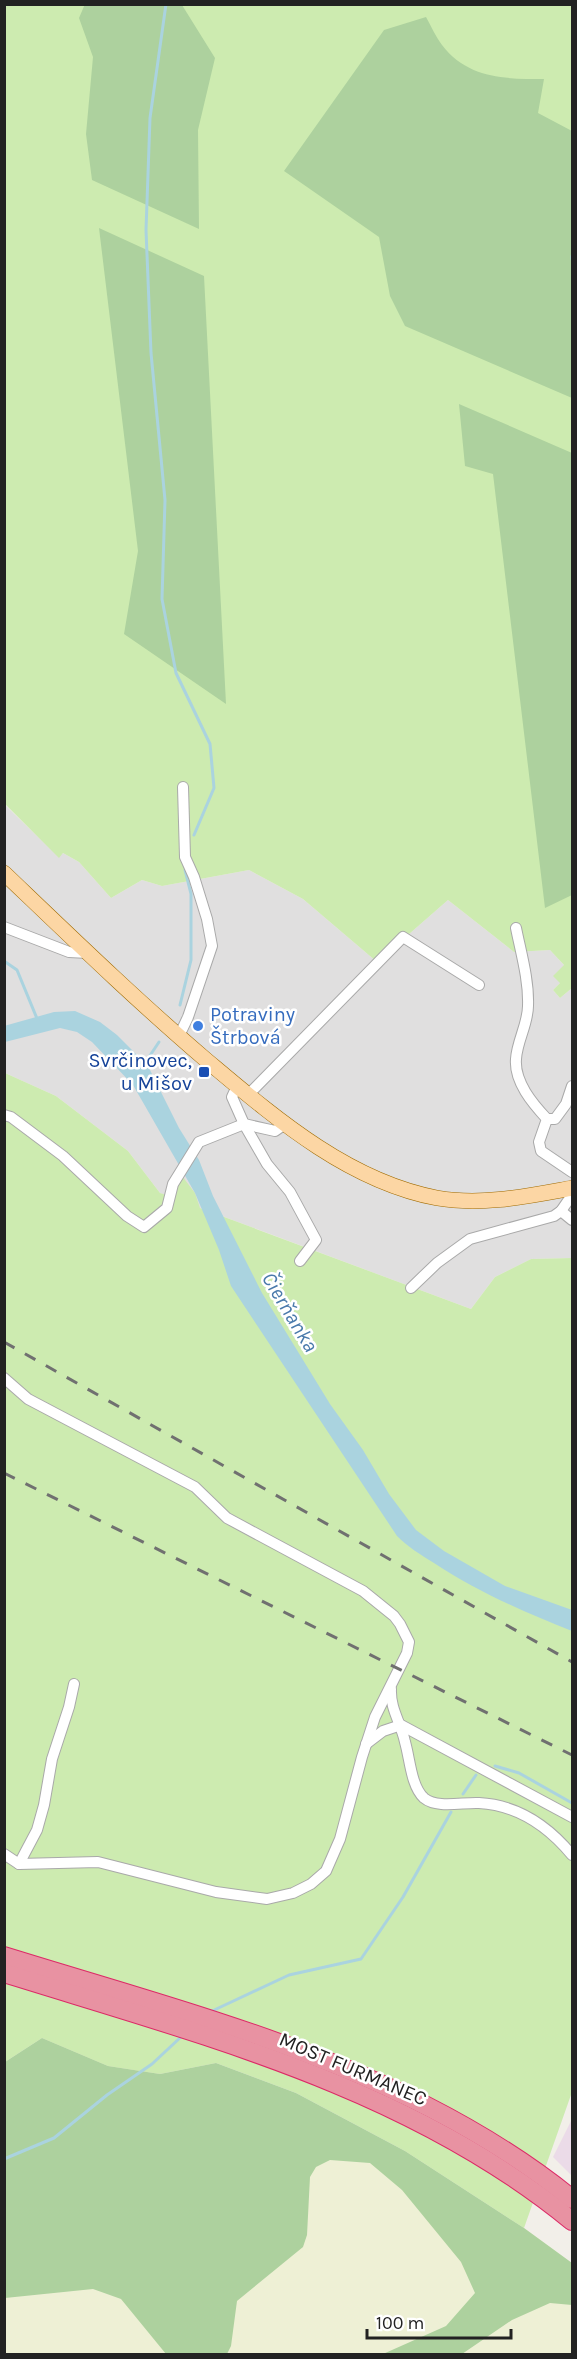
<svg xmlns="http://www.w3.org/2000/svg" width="577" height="2359" font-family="Karla,sans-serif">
<rect width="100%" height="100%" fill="#f2efe9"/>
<path fill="#e0dfdf" d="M4,804L59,857L63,853L79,862L111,898L142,880L162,886L249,870L303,899L377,962L448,900L514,952L550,950L564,965L560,983L553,990L560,998L572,988V1258L531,1259L495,1277L471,1309L160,1193L128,1151L56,1096L5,1073Z"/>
<path fill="#ebdbe8" d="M572,2119V2176L553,2157Z"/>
<path fill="#eef0d5" d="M42,2038L160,2074L216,2063L405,2151L524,2228L572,2263V2354H5V2062Z"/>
<g fill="#cdebb0">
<path d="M5,5H572V988L560,998L553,990L560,983L553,976L564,965L550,950L514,952L448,900L377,962L303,899L249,870L162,886L142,880L111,898L79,862L63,853L59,858L5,804Z"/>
<path d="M5,1073L56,1096L128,1151L160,1193L173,1197L182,1176L195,1193L200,1208L471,1309L495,1277L531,1259L572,1258V2092L524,2228L405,2151L296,2093L216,2063L160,2074L108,2066L42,2038L5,2062Z"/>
</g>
<g fill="#add19e">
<path d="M85,4L182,5L215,58L198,130L199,229L92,180L86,134L93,57L79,18Z"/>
<path d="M426,17C431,26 436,37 442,45C468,79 506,79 544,79L538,113L572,131V398L405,326L390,296L379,237L284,171L384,30Z"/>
<path d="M99,228L204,276L226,704L124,634L138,551Z"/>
<path d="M459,404L572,453V895L545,908L493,474L465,466Z"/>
<path d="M42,2038L108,2066L160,2074L216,2063L296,2093L405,2151L524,2228L572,2263V2305L550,2303L512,2320L462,2354H383L446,2326L475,2293L461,2262L402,2190L370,2163L330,2160L316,2167L310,2177L307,2235L303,2247L237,2301L231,2346L227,2354H166L121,2299L93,2289L5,2298V2062Z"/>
</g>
<path fill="#aad3df" d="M75,1011L100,1022L117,1035L148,1066L179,1128L199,1160L213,1196L262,1293L330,1404L363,1450L389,1494L416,1530L444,1551L505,1586L572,1610V1631C524,1612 478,1592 434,1563C421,1555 408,1547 397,1536L231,1286L219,1250L195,1193L133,1085L92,1042L77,1032L60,1028L5,1042L4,1026L54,1012Z"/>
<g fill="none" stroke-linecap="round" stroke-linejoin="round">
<g stroke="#aad3df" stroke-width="3">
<path d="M166,4L150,118L146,230L151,353L165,500L162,599L176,673L210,744L214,788L194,835"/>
<path d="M572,256V259"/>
<path d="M4,961L17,970L38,1021"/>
<path d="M180,1005L191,960V894L185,870"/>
<path d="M143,1066L159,1042"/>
<path d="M495,1766L519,1773L572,1803"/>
<path d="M463,1794L476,1775"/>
<path d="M210,2012L289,1975L361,1959L403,1897L451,1812"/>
<path d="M4,2159L54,2138L107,2095L152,2064L182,2036"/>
</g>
<g stroke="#a9a9a9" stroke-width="12">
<g id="minor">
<path d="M4,927L69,952L88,953"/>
<path d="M516,928C521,953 529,980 528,1006C528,1024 517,1041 516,1059C514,1082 533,1104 547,1119L539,1142L541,1151L572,1172"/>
<path d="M179,1036L188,1017L212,946L207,919L194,877L185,857L183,787"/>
<path d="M237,1086L232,1097L244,1124L267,1164L290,1192L316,1240L300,1261"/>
<path d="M248,1095L403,937L479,985"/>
<path d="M4,1115L11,1117L63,1156L127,1216L144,1227L167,1208L173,1184L199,1142L244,1124L275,1131L285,1124"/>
<path d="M547,1119H555L566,1104L572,1086"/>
<path d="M561,1211L572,1220"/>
<path d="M411,1288L437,1263L470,1239L554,1216L561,1211L572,1195"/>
<path d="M4,1378L28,1399L195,1487L227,1518L363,1591L394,1616L400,1624L409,1642L407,1653L375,1717L362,1757L340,1839L326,1871L311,1884L293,1893L267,1899L216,1892L98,1862L19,1864L4,1854"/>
<path d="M391,1689C390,1709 401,1723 405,1742C410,1759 411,1786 424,1798C437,1809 463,1802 479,1803C517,1805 548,1826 572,1855"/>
<path d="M366,1744L383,1731L401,1725L572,1817"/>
<path d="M19,1864L37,1830L44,1805L52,1759L69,1707L74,1684"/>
</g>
</g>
<g stroke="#a06b00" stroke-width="16">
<path id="primary" d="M4,873C70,936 136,1000 205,1059C273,1116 347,1181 437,1198C482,1206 528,1196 572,1188"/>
</g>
<g stroke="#dc2a67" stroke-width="20">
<g id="motorway">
<path d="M4,1956C200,2017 409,2067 572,2199"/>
<path d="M4,1973C202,2035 409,2087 572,2221"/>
</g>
</g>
<use href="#minor" stroke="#fff" stroke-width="10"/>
<use href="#primary" stroke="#fcd6a4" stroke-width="15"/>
<use href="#motorway" stroke="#e892a2" stroke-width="18"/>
<g stroke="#707070" stroke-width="3" stroke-dasharray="12 12" stroke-linecap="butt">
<path d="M4,1342L572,1662"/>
<path d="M4,1473L572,1755"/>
</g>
</g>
<circle fill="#3f7fe0" stroke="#fff" stroke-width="2" cx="198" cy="1026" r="6"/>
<rect fill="#1a4fb4" stroke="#fff" stroke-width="2" x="198" y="1066" width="12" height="12" rx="3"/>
<g text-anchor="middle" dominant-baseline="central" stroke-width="5" stroke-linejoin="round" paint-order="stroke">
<g font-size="20" fill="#366cbe" stroke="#fff" text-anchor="start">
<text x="210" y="1014">Potraviny<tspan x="210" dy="23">Štrbová</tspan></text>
</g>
<g font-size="20" fill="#164399" stroke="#fff" text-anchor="end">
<text x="192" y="1060">Svrčinovec,<tspan x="192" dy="23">u Mišov</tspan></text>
</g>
<g font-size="20" fill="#222" stroke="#fff">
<text transform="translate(353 2069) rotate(23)">MOST FURMANEC</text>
</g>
<g font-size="21" font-style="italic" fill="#4a7aab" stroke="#fff">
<text transform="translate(290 1312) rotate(59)">Čierňanka</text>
</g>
</g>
<rect width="577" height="2359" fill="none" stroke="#222222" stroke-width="12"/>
<path d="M367 2329v9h144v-9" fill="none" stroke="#222222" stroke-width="3"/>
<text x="376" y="2329" font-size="18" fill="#222222" stroke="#ffffff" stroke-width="4.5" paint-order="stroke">100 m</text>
</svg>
